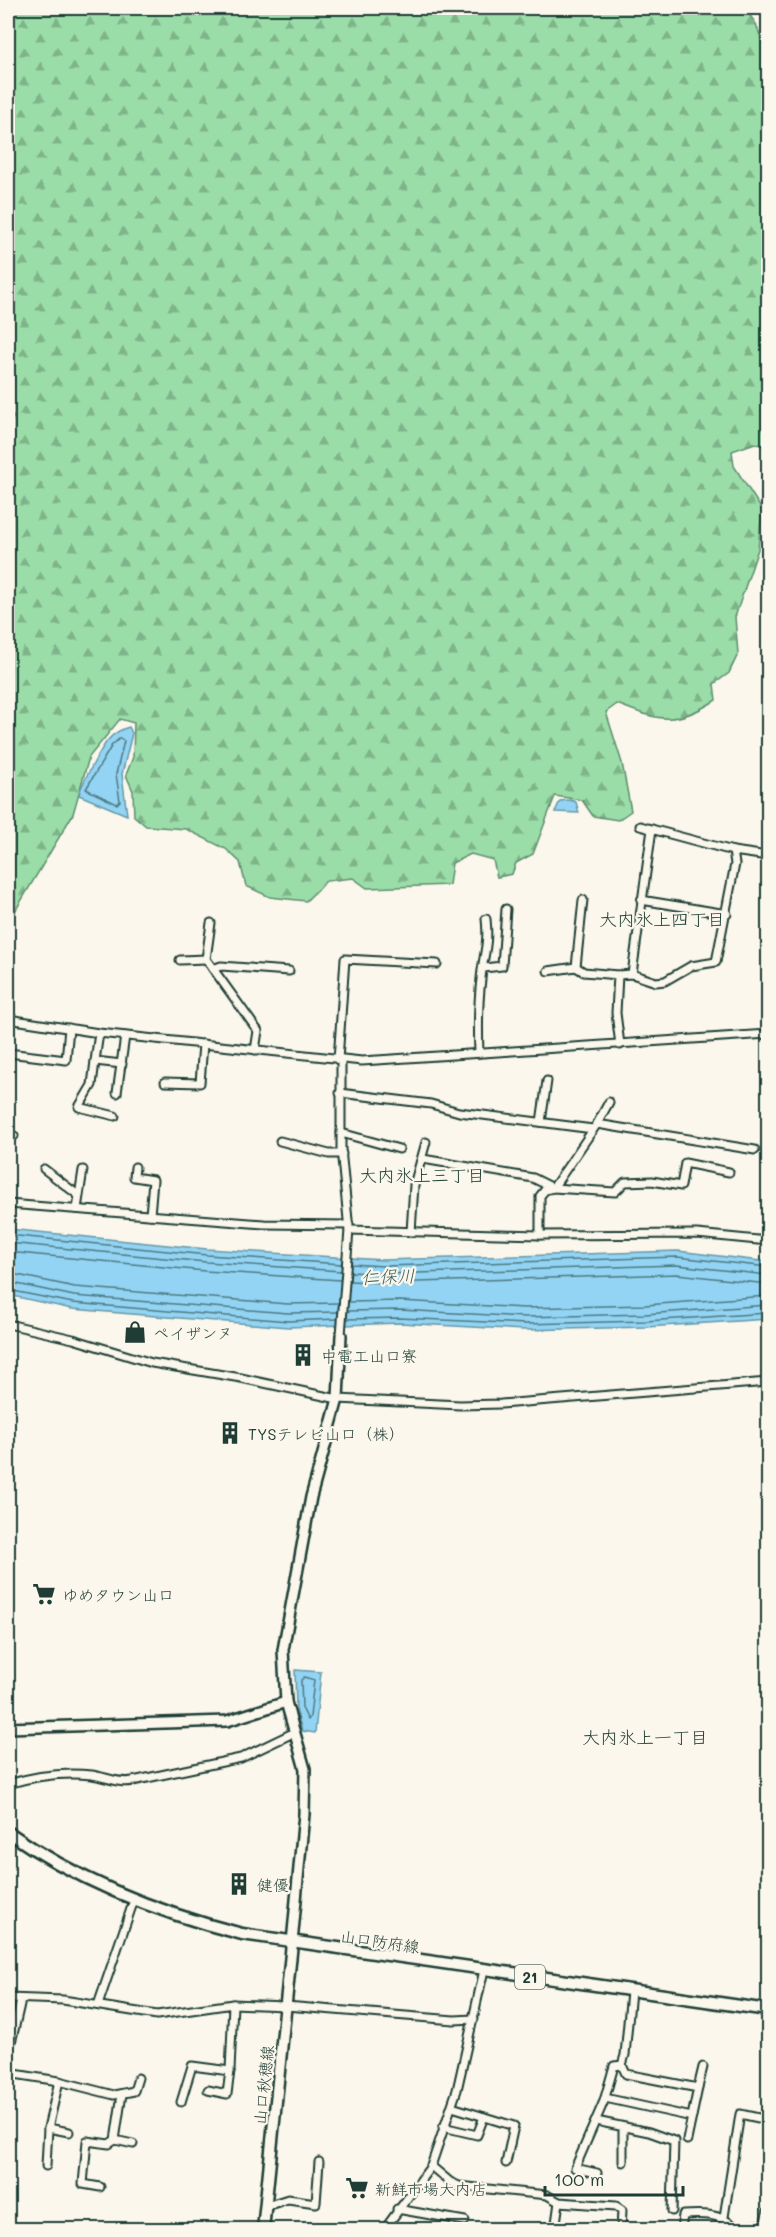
<svg xmlns="http://www.w3.org/2000/svg" width="776" height="2237" font-family="Mali,'Klee One',sans-serif">
<defs>
<pattern id="forest-firs" width="22" height="20" patternUnits="userSpaceOnUse" patternTransform="scale(1.5)"><rect width="22" height="20" fill="#9bdda8"/><path d="M5 1l3.5 6h-7zM16 11l3.5 6h-7z" fill="#7eb48a"/></pattern>
</defs>
<rect width="100%" height="100%" fill="#fbf7ec"/>
<filter id="ink" filterUnits="userSpaceOnUse"><feTurbulence type="fractalNoise" baseFrequency=".0167" numOctaves="2"/><feDisplacementMap in="SourceGraphic" scale="12" xChannelSelector="R" yChannelSelector="G"/><feConvolveMatrix kernelMatrix="1 2 1 2 8 2 1 2 1" color-interpolation-filters="sRGB"/></filter>
<g filter="url(#ink)">
<path fill="url(#forest-firs)" stroke="#5d8d6e" stroke-width="1.5" d="M13,8H745L756,24L768,58V336L766,349L768,351V448L755,443L732,451L734,466L762,510L758,549L735,617L738,654L729,673L714,684L716,700C675,726 660,721 617,704L606,712L622,763L631,811L618,820L593,816L582,800L555,796L533,854L516,863L512,874L497,877L493,860L471,854L452,863L449,885L367,888L353,878L326,881L306,901L270,897L246,886L240,862L226,849L186,829L146,826L134,816L133,791L126,775L133,757L134,723L120,719L89,757L73,814L8,923V425L14,417L8,411V17Z"/>
<g fill="#93d4f4" stroke="#6598a7" stroke-width="1.5">
<path d="M129,727L132,733L122,774L127,815L79,795C80,786 102,747 108,740C114,733 121,729 129,727Z"/>
<path d="M570,800L576,802L579,813L555,812L560,801Z"/>
<path d="M8,1229L207,1249L383,1260L678,1251L768,1262V1319L646,1327L524,1330L400,1323L288,1327L72,1309L8,1295Z"/>
<path d="M295,1670L321,1672L315,1733L302,1731L296,1709Z"/>
</g>
<g fill="none" stroke-linecap="round" stroke-linejoin="round">
<g stroke="#4d7981" stroke-width="1.5">
<path d="M120,738L124,741L116,774L120,801L117,804L86,789L112,745Z"/>
<path d="M8,1235L207,1255L342,1264"/>
<path d="M8,1243L206,1262L341,1271"/>
<path d="M8,1252L205,1271L340,1280"/>
<path d="M351,1264L384,1266L677,1257L768,1267"/>
<path d="M351,1272L384,1274L677,1265L768,1275"/>
<path d="M8,1273L75,1287L288,1304L339,1303"/>
<path d="M350,1281L385,1283L677,1274L768,1284"/>
<path d="M8,1282L74,1296L288,1313L338,1312"/>
<path d="M8,1290L73,1303L288,1321L337,1319"/>
<path d="M348,1302L400,1301L525,1308L645,1305L768,1296"/>
<path d="M348,1311L400,1310L525,1317L645,1314L768,1305"/>
<path d="M347,1319L400,1318L525,1324L646,1321L768,1313"/>
<path d="M304,1677L314,1680L310,1717L308,1720L302,1708L301,1680Z"/>
</g>
<g stroke="#1f3d34" stroke-width="11">
<g id="minor">
<path d="M733,851L768,856"/>
<path d="M583,900L576,967L584,972L618,975L616,1013L620,1045"/>
<path d="M641,900L727,914"/>
<path d="M211,923L206,959L258,1031L255,1050"/>
<path d="M180,960L206,959"/>
<path d="M484,968L502,966L506,909"/>
<path d="M213,969L221,966L289,971"/>
<path d="M548,971L576,967"/>
<path d="M632,974L652,829"/>
<path d="M618,975L632,974L656,982L665,981L691,966L716,962L735,864L733,851L640,826"/>
<path d="M8,1019L99,1033L362,1061L768,1034"/>
<path d="M99,1033L95,1061L122,1064"/>
<path d="M8,1053L66,1060L69,1028"/>
<path d="M479,1053C478,1028 478,1004 481,979C483,955 489,946 486,919"/>
<path d="M338,1060L345,959L437,964"/>
<path d="M341,1060V1149L349,1230L341,1335"/>
<path d="M95,1061L92,1085L79,1107L115,1116"/>
<path d="M165,1082L200,1083L203,1044"/>
<path d="M117,1093L125,1036"/>
<path d="M340,1093L431,1104L459,1112L593,1129"/>
<path d="M541,1122L547,1081"/>
<path d="M597,1124L755,1150"/>
<path d="M341,1133L399,1149"/>
<path d="M8,1140L14,1136"/>
<path d="M280,1141L329,1154H342"/>
<path d="M423,1159L533,1178L553,1188L615,1192L625,1182L652,1181L681,1186L685,1163L729,1172"/>
<path d="M135,1167L134,1177L153,1180L150,1215"/>
<path d="M44,1169L78,1195"/>
<path d="M8,1204L264,1224L349,1225"/>
<path d="M77,1209L83,1170"/>
<path d="M349,1230L540,1235L697,1234L768,1241"/>
<path d="M411,1232L414,1185L426,1142"/>
<path d="M540,1235V1196L545,1190L553,1188L597,1124L609,1102"/>
<path d="M8,1324L73,1339L152,1363L241,1378L338,1399L460,1405L501,1404L768,1382"/>
<path d="M8,1784C34,1776 64,1772 92,1775C106,1777 119,1784 133,1781L241,1758L293,1733"/>
<path d="M8,1998L63,2000L157,2015L233,2004L286,2006L454,2020L474,2019"/>
<path d="M98,2005L134,1900"/>
<path d="M8,2056L21,2000"/>
<path d="M622,2065L626,2074L698,2088L687,2140"/>
<path d="M8,2073L59,2081L114,2095L134,2091L138,2078"/>
<path d="M698,2088L703,2067"/>
<path d="M208,2090L227,2094L230,2071"/>
<path d="M605,2098L692,2117"/>
<path d="M181,2102L192,2066L230,2071L233,2004"/>
<path d="M452,2107L514,2126L506,2163"/>
<path d="M596,2121L649,2132L674,2141L672,2211"/>
<path d="M443,2127L477,2135L484,2117"/>
<path d="M48,2128L69,2132"/>
<path d="M115,2140L133,2144"/>
<path d="M623,2162V2127"/>
<path d="M46,2166L48,2128L59,2081"/>
<path d="M431,2166L450,2182L459,2186L547,2195L559,2202L616,2206L622,2210L621,2230"/>
<path d="M597,2173L575,2168L604,2101L614,2066L622,2065L625,2055L631,1991"/>
<path d="M100,2187L83,2184L87,2141L109,2144L115,2140L122,2094"/>
<path d="M266,2206L288,2199L316,2203L319,2162"/>
<path d="M397,2209L465,2221"/>
<path d="M724,2217L740,2114L768,2120"/>
<path d="M384,2230L431,2166L457,2090L484,1970"/>
<path d="M555,2230L559,2202"/>
<path d="M681,2230L683,2215C702,2214 718,2213 734,2226L764,2225L768,2210"/>
</g>
</g>
<g stroke="#1f3d34" stroke-width="14">
<g id="tertiary">
<path d="M8,1728L227,1721L286,1702"/>
<path d="M292,1943L304,1814L305,1769L286,1702L283,1650L311,1497L338,1399L341,1335"/>
</g>
</g>
<g stroke="#1f3d34" stroke-width="15">
<path id="secondary" d="M263,2230L292,1943"/>
</g>
<g stroke="#1f3d34" stroke-width="15">
<path id="primary" d="M8,1832C78,1881 159,1913 242,1934L768,2010"/>
</g>
<use href="#minor" stroke="#fbf7ec" stroke-width="7"/>
<use href="#tertiary" stroke="#fbf7ec" stroke-width="9"/>
<use href="#secondary" stroke="#fbf7ec" stroke-width="10"/>
<use href="#primary" stroke="#fbf7ec" stroke-width="10"/>
</g>
</g>
<defs>
<g id="shop-bare" transform="scale(1.8)"><path d="M-5-2.5h2.3a2.7 3.5 0 0 1 5.4 0H5L5.5 6h-11ZM-1.5-2.5h3a1.5 2.3 0 0 0-3 0Z" fill="#1f3d34" stroke="#fbf7ec" stroke-width="2.5" paint-order="stroke"/></g>
<g id="building-bare" transform="scale(1.8)"><path d="M-4-6H4V6H1V3H-1V6H-4ZM-2.5-4.3h1.7v1.8h-1.7ZM.8-4.3h1.7v1.8H.8ZM-2.5-1h1.7V.8h-1.7ZM.8-1h1.7V.8H.8Z" fill="#1f3d34" stroke="#fbf7ec" stroke-width="2.5" paint-order="stroke"/></g>
<g id="supermarket-bare" transform="scale(1.8)"><path d="M-6-5.5h2.5l.6 2H6L4.5 2H-2.5L-4.4-4H-6ZM-1.5 3.2a1.3 1.3 0 1 0 .1 0ZM3 3.2a1.3 1.3 0 1 0 .1 0Z" fill="#1f3d34" stroke="#fbf7ec" stroke-width="2.5" paint-order="stroke"/></g>
</defs>
<g fill-rule="evenodd">
<use href="#shop-bare" x="135" y="1332"/>
<use href="#building-bare" x="303" y="1355"/>
<use href="#building-bare" x="230" y="1433"/>
<use href="#supermarket-bare" x="44" y="1594"/>
<use href="#building-bare" x="239" y="1884"/>
<use href="#supermarket-bare" x="357" y="2188"/>
</g>
<g text-anchor="middle" dominant-baseline="central" stroke-width="4.5" stroke-linejoin="round" paint-order="stroke">
<rect fill="#fbf7ec" stroke="#61756b" stroke-width="1.5" x="515" y="1965" width="30" height="24" rx="4.5"/>
<g font-size="15" font-weight="bold" fill="#1f3d34">
<text x="530" y="1977">21</text>
</g>
<g font-size="16" fill="#1f3d34" stroke="#fbf7ec" text-anchor="start">
<text x="153" y="1332">ペイザンヌ</text>
<text x="321" y="1355">中電工山口寮</text>
<text x="248" y="1433">TYSテレビ山口（株）</text>
<text x="62" y="1594">ゆめタウン山口</text>
<text x="257" y="1884">健優</text>
<text x="375" y="2188">新鮮市場大内店</text>
</g>
<g font-size="16" fill="#1f3d34" stroke="#fbf7ec">
<text transform="translate(380 1941) rotate(8)">山口防府線</text>
<text transform="translate(263 2085) rotate(-84)">山口秋穂線</text>
</g>
<g font-size="18" fill="#1f3d34" stroke="#fbf7ec">
<text x="662" y="919">大内氷上四丁目</text>
<text x="422" y="1175">大内氷上三丁目</text>
<text x="645" y="1737">大内氷上一丁目</text>
</g>
<g font-size="18" font-style="italic" fill="#365b5a" stroke="#fbf7ec">
<text transform="translate(388 1276) rotate(-2)">仁保川</text>
</g>
</g>
<rect width="776" height="2237" fill="none" stroke="#fbf7ec" stroke-width="30"/>
<rect x="15" y="15" width="746" height="2207" fill="none" stroke="#1f3d34" stroke-width="2" filter="url(#ink)"/>
<path d="M545 2186v9h138v-9" fill="none" stroke="#1f3d34" stroke-width="3"/>
<text x="554" y="2186" font-size="18" fill="#1f3d34" stroke="#fbf7ec" stroke-width="4.5" paint-order="stroke">100 m</text>
</svg>
